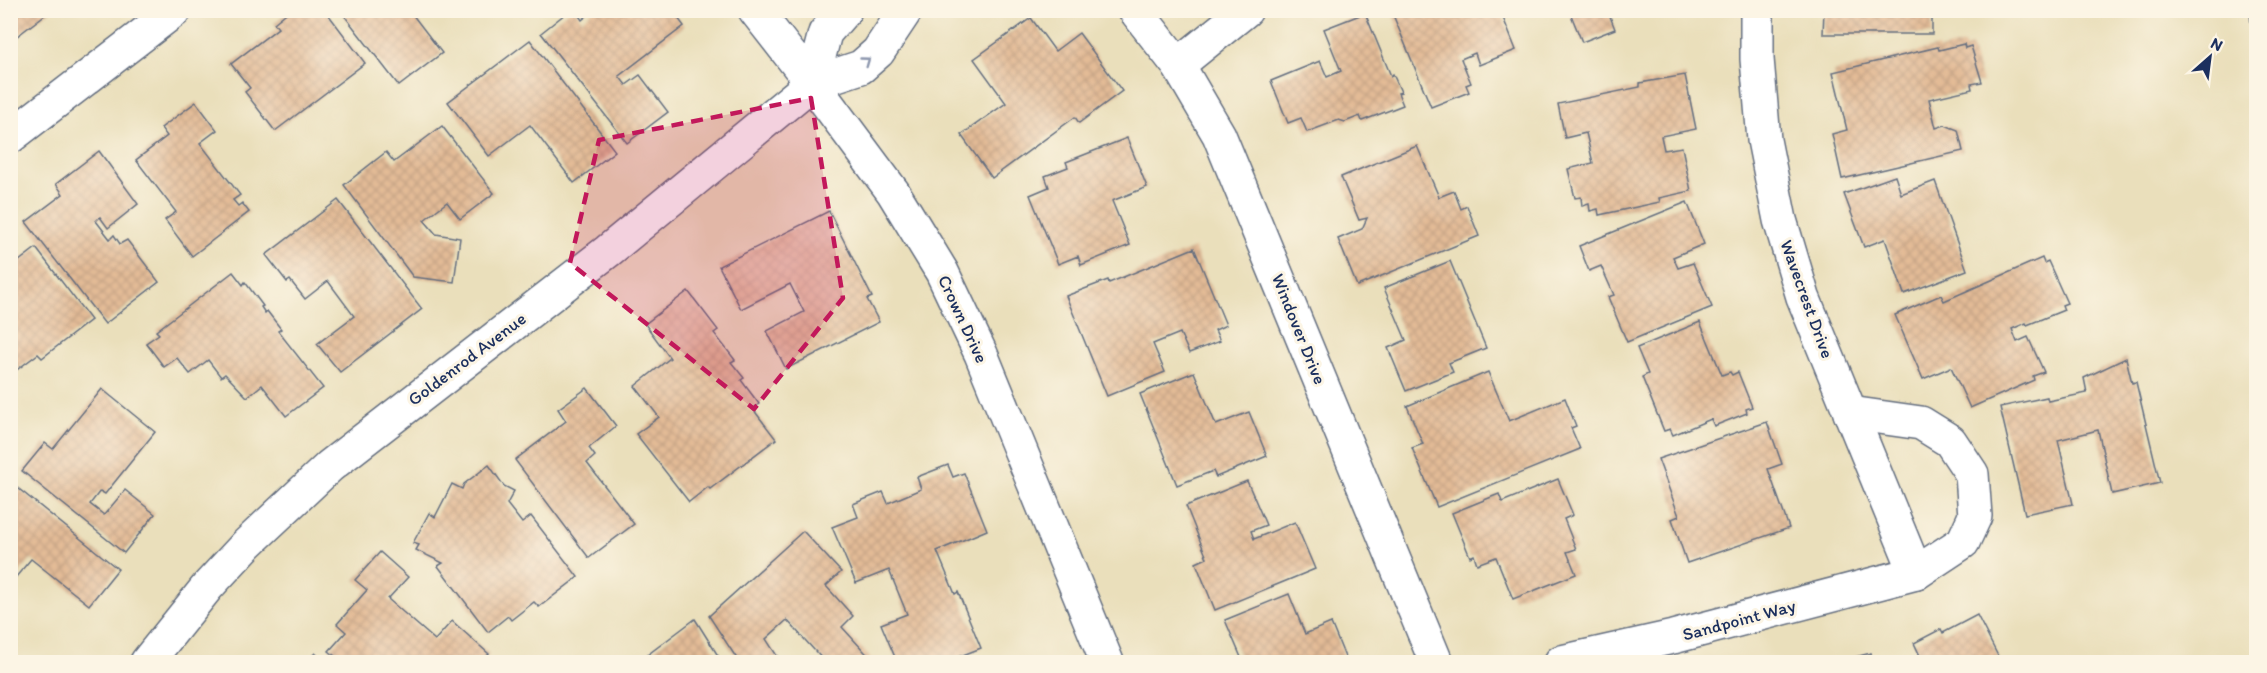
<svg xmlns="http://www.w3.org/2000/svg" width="2267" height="673" font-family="Itim,sans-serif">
<defs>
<pattern id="building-cross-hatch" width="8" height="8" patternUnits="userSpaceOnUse" patternTransform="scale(1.5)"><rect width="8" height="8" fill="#e3bb96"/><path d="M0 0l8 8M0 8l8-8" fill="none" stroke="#c2a184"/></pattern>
</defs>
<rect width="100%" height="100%" fill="#fcf5e5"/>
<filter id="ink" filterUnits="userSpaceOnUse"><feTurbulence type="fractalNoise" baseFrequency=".0167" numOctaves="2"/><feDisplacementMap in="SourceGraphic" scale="12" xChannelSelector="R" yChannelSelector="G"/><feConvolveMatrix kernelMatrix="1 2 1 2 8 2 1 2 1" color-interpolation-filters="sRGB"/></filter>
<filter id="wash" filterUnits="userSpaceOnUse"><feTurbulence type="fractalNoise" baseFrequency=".008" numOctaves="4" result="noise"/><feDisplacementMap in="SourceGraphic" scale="24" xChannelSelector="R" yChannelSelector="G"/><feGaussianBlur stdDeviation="1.35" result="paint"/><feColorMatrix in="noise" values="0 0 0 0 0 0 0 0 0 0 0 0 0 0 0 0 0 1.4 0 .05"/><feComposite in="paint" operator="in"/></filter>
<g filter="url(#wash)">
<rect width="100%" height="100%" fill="#eadfbb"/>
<g id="blocks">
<g fill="url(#building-cross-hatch)">
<path d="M10,10H51L16,37L10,29Z"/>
<path d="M290,10H325L365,63L275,131L245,92L250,88L231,64L278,28L274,23Z"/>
<path d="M340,10H409L442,53L399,86Z"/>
<path d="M570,10H575L582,20L594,10H672L684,26L619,76L626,85L640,75L668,112L627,143L541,33Z"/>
<path d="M1391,10H1500L1516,50L1479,65L1475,53L1461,59L1471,83L1466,85L1469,92L1431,107Z"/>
<path d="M1569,10H1618L1609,14L1615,29L1582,42Z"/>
<path d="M1824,10H1932V34H1823Z"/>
<path d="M2250,10H2256V43H2252Z"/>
<path d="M1365,13L1391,76L1393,74L1401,92L1398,93L1403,105L1362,121L1360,116L1345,122L1339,120L1307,132L1301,118L1288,123L1271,81L1320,61L1327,77L1341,71L1324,29Z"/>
<path d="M1031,18L1055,51L1079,33L1122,91L1079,123L1075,117L992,178L961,135L1006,103L974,59Z"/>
<path d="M530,40L615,151L574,183L530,125L489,156L448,102Z"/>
<path d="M1964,44L1965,48L1971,46L1982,82L1971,84L1972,89L1929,99L1936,128L1945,125L1958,130L1963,151L1842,179L1832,134L1847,130L1833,72L1938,47L1939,50Z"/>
<path d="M1685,75L1696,129L1661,136L1664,150L1682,147L1691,191L1659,198L1660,202L1599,215L1598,209L1590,211L1589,204L1582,206L1581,197L1575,198L1568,169L1593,163L1586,133L1565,138L1558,104L1640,87V83Z"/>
<path d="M196,102L217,130L200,143L240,195L233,200L238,206L242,203L249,212L192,256L165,220L176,212L136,160L167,136L161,128Z"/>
<path d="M442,126L494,193L460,219L447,202L424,220L436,234L460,238L454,282L413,277L344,185L386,152L394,162Z"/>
<path d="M1127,138L1147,187L1112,201L1130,245L1081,265L1078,256L1058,264L1030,195L1049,187L1045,176L1068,167L1066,162Z"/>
<path d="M1417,146L1439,197L1454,191L1461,209L1467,206L1479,236L1357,286L1338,239L1362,229L1367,218L1359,220L1341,177Z"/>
<path d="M99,151L138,204L108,228L100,217L96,221L110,239L114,235L120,244L127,240L159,282L105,324L26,222L63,194L56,184Z"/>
<path d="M1895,176L1901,194L1935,181L1967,270L1904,294L1885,239L1864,247L1844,194Z"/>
<path d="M338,200L422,309L340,372L317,344L354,316L328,281L305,299L290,280L287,282L266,255Z"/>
<path d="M1687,202L1704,244L1673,257L1678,268L1693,263L1712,307L1627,342L1608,297L1614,295L1601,266L1589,271L1579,246Z"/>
<path d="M829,211L872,297L867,299L879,322L786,369L767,331L804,312L790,284L741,309L719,266Z"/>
<path d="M36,248L91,320L42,358L38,354L10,375V268Z"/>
<path d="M1194,248L1226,325L1215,330L1220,341L1189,353L1180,333L1153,344L1165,372L1107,396L1066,296L1108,280L1109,283Z"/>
<path d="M2042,258L2044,263L2048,261L2067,303L2062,305L2064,310L2027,325L2026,323L2012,329L2017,342L2028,337L2044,372L2033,376L2034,380L1970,408L1951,367L1923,379L1895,315L1941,295L1944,301Z"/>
<path d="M1450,261L1486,348L1449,363L1453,372L1406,391L1388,348L1406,340L1384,288Z"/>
<path d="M233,272L243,285L245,282L263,306L261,307L265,313L267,311L281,329L278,331L323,388L286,416L262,385L247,397L225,374L221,377L208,360L190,374L177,358L164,367L146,343L159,334L156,331Z"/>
<path d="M688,291L718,330L714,333L735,360L731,362L744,378L741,380L759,404L753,409L776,439L710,489L708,487L689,502L636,434L659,417L635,386L670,358L645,324Z"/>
<path d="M1700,322L1722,375L1730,372L1732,375L1738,372L1752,407L1746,409L1747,413L1714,426L1711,419L1673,435L1670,429L1664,431L1642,377L1648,374L1637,348Z"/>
<path d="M2126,358L2132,383L2136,382L2160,483L2112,494L2098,430L2058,440L2073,504L2025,514L2000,407L2047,397L2048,401L2087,393L2084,378Z"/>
<path d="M1194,372L1216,425L1249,412L1267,456L1216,477L1213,471L1177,485L1140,394Z"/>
<path d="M1488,372L1509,421L1565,398L1576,426L1571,428L1580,449L1437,507L1412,448L1423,444L1407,406Z"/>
<path d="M587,388L616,426L589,448L595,456L587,463L634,524L589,558L515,460L566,421L558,409Z"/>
<path d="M102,389L155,432L105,494L100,491L90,504L104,515L125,490L155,514L124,553L22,471L45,443L53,449Z"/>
<path d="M1767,422L1782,464L1768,469L1789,528L1687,563L1672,519L1679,516L1658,459Z"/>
<path d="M489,465L504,486L514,491L507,504L522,523L531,516L578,577L539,607L534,602L511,620L508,616L488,632L438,566L443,563L416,550L419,545L413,543L429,513L435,517L452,484L462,489L464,484Z"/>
<path d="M948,465L953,477L964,473L987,530L937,551L955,594L958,592L981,648L945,662H897L881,624L907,614L889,570L856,583L832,527L858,517L853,504L883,492L888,503L921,489L917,477Z"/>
<path d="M1558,479L1573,515L1564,519L1576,549L1567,552L1576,574L1513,599L1496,557L1477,564L1474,555L1470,557L1452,513L1499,494L1502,502Z"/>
<path d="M1247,481L1266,525L1251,531L1254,539L1295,522L1315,569L1215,610L1196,563L1207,558L1186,506Z"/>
<path d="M14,485L118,569L89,605L31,559L10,584V489Z"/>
<path d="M803,531L841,572L826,586L853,616L842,627L874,662H825L787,620L766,639L781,662H739L709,616Z"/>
<path d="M380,552L408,577L388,599L435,640L452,621L489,654L481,662H342L329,651L346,632L337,624L367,590L355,580Z"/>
<path d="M1289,594L1305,634L1331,623L1347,662H1243L1225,620Z"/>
<path d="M1977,615L2001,662H1918L1922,660L1914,643L1941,629L1943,633Z"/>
<path d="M695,619L722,662H638Z"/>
<path d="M315,653L325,662H306Z"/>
<path d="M1871,653L1873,662H1836Z"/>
</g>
</g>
</g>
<g filter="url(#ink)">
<use href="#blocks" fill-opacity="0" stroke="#636d7f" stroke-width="1.5"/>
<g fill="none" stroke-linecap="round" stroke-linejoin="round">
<g stroke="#636d7f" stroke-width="36">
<g id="minor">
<path d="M755,10L812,83L893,192L942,272L981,354L1107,662"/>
<path d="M1135,10L1178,65L1219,135L1436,662"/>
<path d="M1757,10V59L1764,140L1780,220L1803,297L1916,573"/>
<path d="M1178,65L1246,10"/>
<path d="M812,83L825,33L845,10"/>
<path d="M10,137L175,10"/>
<path d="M147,662L208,586L247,544L330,466L608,251L812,83L861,67L878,52L906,10"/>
<path d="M1561,662L1673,637L1916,573L1963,542L1975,516L1972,474L1950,441L1921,423L1850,413"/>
</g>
</g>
<use href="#minor" stroke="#fff" stroke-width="33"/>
</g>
<defs><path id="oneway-chevron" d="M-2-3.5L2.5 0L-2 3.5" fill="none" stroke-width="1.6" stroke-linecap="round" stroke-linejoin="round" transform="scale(1.5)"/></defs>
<use stroke="#8d97ae" href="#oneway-chevron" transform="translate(866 61) rotate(-36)"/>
</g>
<path fill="#c2185b" fill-opacity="0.2" stroke="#c2185b" stroke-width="4.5" stroke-dasharray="12 8" stroke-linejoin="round" d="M811,98L843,298L754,409L570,263L599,140Z"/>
<g text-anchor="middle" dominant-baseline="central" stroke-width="6" stroke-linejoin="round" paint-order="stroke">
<g font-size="18" fill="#1b2f5e" stroke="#fcf5e5">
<text transform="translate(1807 299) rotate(70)">Wavecrest Drive</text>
<text transform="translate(963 319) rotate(65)">Crown Drive</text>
<text transform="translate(1299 329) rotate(68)">Windover Drive</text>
<text transform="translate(467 359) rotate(-37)">Goldenrod Avenue</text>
<text transform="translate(1739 620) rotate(-15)">Sandpoint Way</text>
</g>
</g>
<rect width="2267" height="673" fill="none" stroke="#fcf5e5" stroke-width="36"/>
<g transform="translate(2210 57) rotate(28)" stroke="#fcf5e5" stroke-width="4.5" paint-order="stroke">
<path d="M0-4.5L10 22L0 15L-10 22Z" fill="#1b2f5e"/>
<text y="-9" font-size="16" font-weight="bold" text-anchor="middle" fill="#1b2f5e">N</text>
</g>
</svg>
